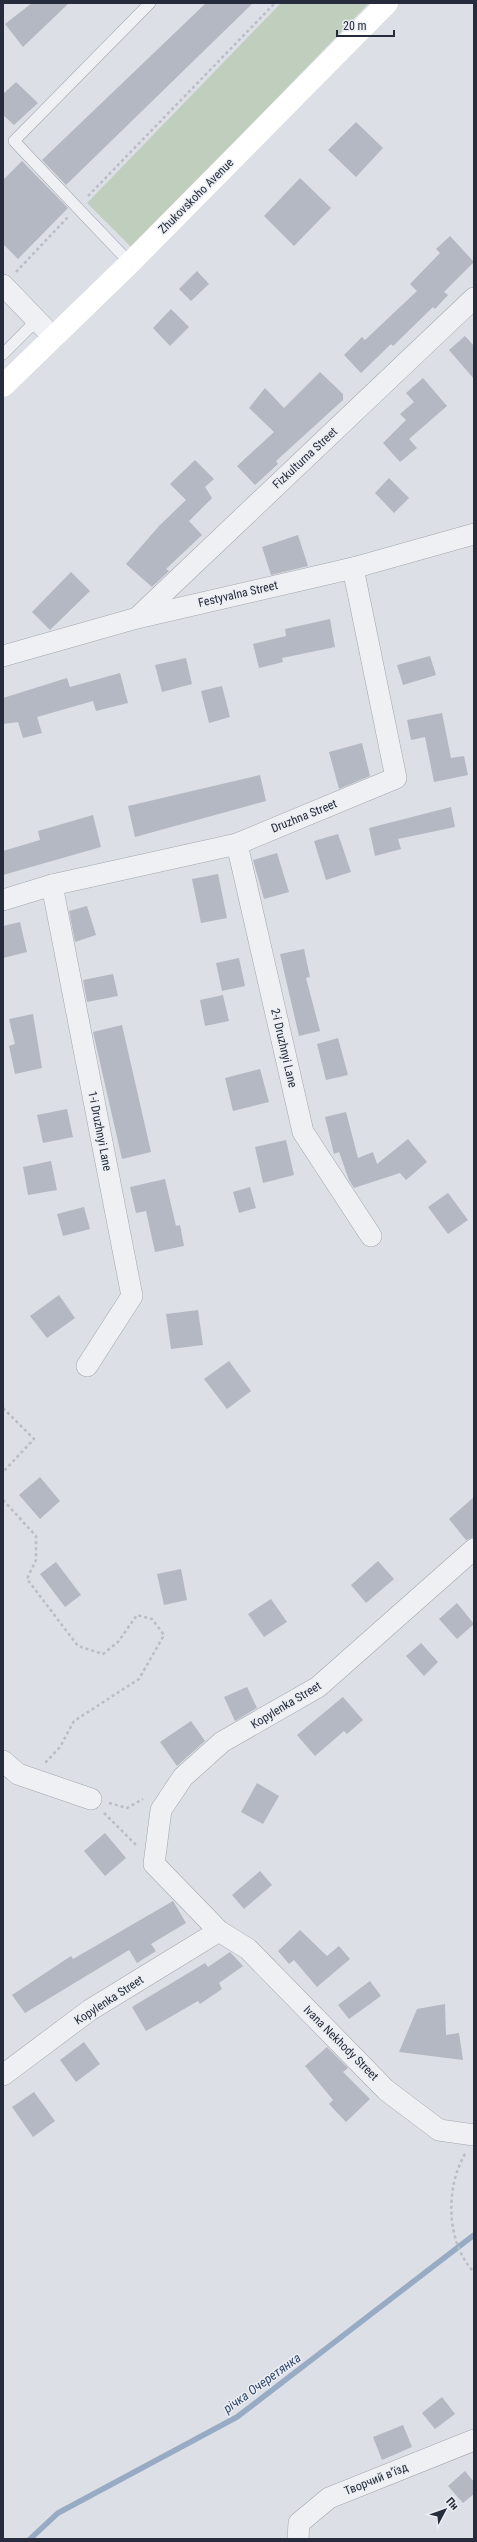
<svg xmlns="http://www.w3.org/2000/svg" width="477" height="2542" font-family="'Roboto Condensed',sans-serif">
<rect width="100%" height="100%" fill="#dcdfe5"/>
<path fill="#c0cfbd" d="M281,3H369L132,248L87,203Z"/>
<g fill="none" stroke-linecap="round" stroke-linejoin="round">
<path stroke="#97abc5" stroke-width="5.5" d="M30,2539L58,2513L237,2417L474,2235"/>
</g>
<g fill="#b3b8c2">
<path d="M32,3H69L23,47L5,24Z"/>
<path d="M206,3H253L66,185L42,160Z"/>
<path d="M16,82L38,103L14,125L3,115V94Z"/>
<path d="M356,122L383,148L356,177L328,150Z"/>
<path d="M22,161L68,208L18,259L3,244V180Z"/>
<path d="M300,178L331,208L294,246L264,216Z"/>
<path d="M450,236L474,262L444,292L448,295L435,309L433,307L393,346L391,344L361,373L344,355L362,337L365,340L417,291L410,284L440,253L436,249Z"/>
<path d="M197,271L209,284L191,301L179,289Z"/>
<path d="M171,309L189,327L170,346L153,328Z"/>
<path d="M465,336L474,346V379L449,350Z"/>
<path d="M320,372L343,394V400L276,461L278,464L255,485L237,466L274,432L249,408L265,388L284,408Z"/>
<path d="M423,378L447,406L409,439L417,448L400,462L383,443L406,420L400,414L414,402L406,393Z"/>
<path d="M195,460L214,479L205,487L212,498L189,521L202,535L166,569L169,571L152,587L126,564L159,526L186,500L170,484Z"/>
<path d="M389,478L409,498L394,513L375,493Z"/>
<path d="M298,535L308,566L271,575L262,547Z"/>
<path d="M71,572L90,591L50,630L32,612Z"/>
<path d="M330,619L335,647L282,658L283,662L259,668L253,644L286,636L285,629Z"/>
<path d="M430,656L436,675L403,685L397,665Z"/>
<path d="M186,658L192,684L162,692L155,665Z"/>
<path d="M120,673L128,703L96,711L93,701L37,717L42,733L23,738L18,722L3,724V698L67,678L70,687Z"/>
<path d="M222,686L230,717L209,723L201,691Z"/>
<path d="M442,713L451,758L464,756L468,775L434,782L425,737L411,740L407,720Z"/>
<path d="M362,743L370,776L339,789L329,752Z"/>
<path d="M260,775L266,801L135,837L128,806Z"/>
<path d="M451,807L455,827L398,839L401,849L375,856L369,828Z"/>
<path d="M93,815L101,847L3,875V851L40,840L38,831Z"/>
<path d="M338,834L351,872L326,880L314,841Z"/>
<path d="M277,853L289,892L264,899L253,860Z"/>
<path d="M218,874L227,918L201,923L192,879Z"/>
<path d="M87,906L96,935L75,942L69,911Z"/>
<path d="M20,922L27,952L3,958V926Z"/>
<path d="M304,949L310,977L306,978L320,1031L299,1036L280,954Z"/>
<path d="M239,958L245,986L222,991L216,963Z"/>
<path d="M113,974L118,996L87,1002L83,980Z"/>
<path d="M223,995L229,1021L205,1026L200,1000Z"/>
<path d="M33,1014L42,1068L15,1074L9,1046L15,1044L9,1019Z"/>
<path d="M122,1025L151,1152L122,1159L93,1032Z"/>
<path d="M338,1038L348,1075L326,1080L317,1044Z"/>
<path d="M260,1069L269,1102L233,1111L225,1078Z"/>
<path d="M67,1109L73,1137L43,1143L37,1115Z"/>
<path d="M346,1112L358,1158L373,1152L377,1164L408,1139L427,1162L406,1180L400,1173L354,1188L349,1180L339,1152L334,1154L325,1117Z"/>
<path d="M286,1140L294,1175L263,1183L255,1147Z"/>
<path d="M51,1161L57,1190L28,1195L23,1167Z"/>
<path d="M165,1179L176,1226L180,1225L184,1246L155,1252L146,1211L136,1213L130,1187Z"/>
<path d="M250,1187L256,1208L239,1213L233,1192Z"/>
<path d="M448,1193L468,1220L448,1234L428,1207Z"/>
<path d="M84,1207L90,1229L63,1236L57,1214Z"/>
<path d="M59,1295L75,1318L47,1338L30,1316Z"/>
<path d="M198,1310L203,1345L171,1349L166,1314Z"/>
<path d="M229,1361L251,1391L227,1409L204,1379Z"/>
<path d="M40,1477L60,1501L40,1519L19,1495Z"/>
<path d="M474,1497V1537L466,1540L449,1519Z"/>
<path d="M378,1561L394,1579L366,1603L351,1585Z"/>
<path d="M56,1562L81,1595L65,1607L40,1574Z"/>
<path d="M181,1569L187,1600L164,1605L157,1574Z"/>
<path d="M271,1599L287,1622L264,1637L248,1614Z"/>
<path d="M457,1603L474,1624L457,1639L439,1619Z"/>
<path d="M421,1643L438,1662L424,1676L406,1656Z"/>
<path d="M247,1687L257,1708L235,1721L224,1697Z"/>
<path d="M343,1697L363,1720L347,1734L344,1731L315,1756L297,1735Z"/>
<path d="M191,1721L205,1741L177,1766L160,1742Z"/>
<path d="M257,1783L279,1796L263,1824L241,1812Z"/>
<path d="M105,1833L126,1858L105,1876L84,1851Z"/>
<path d="M260,1871L272,1885L244,1909L232,1895Z"/>
<path d="M173,1901L186,1923L151,1944L156,1951L137,1963L129,1950L25,2013L12,1995L71,1956L73,1959Z"/>
<path d="M300,1930L327,1956L339,1946L350,1959L317,1987L294,1960L289,1964L278,1951Z"/>
<path d="M230,1952L243,1966L219,1983L222,1989L200,2004L198,2001L146,2031L132,2007L205,1963L208,1967Z"/>
<path d="M370,1981L381,1996L349,2019L338,2005Z"/>
<path d="M445,2004L446,2035L459,2033L463,2060L399,2052L417,2009Z"/>
<path d="M84,2042L100,2064L76,2082L60,2060Z"/>
<path d="M327,2047L348,2068L343,2072L370,2099L346,2122L329,2104L333,2100L305,2066Z"/>
<path d="M34,2092L55,2121L33,2137L12,2107Z"/>
<path d="M442,2397L455,2414L435,2429L422,2413Z"/>
<path d="M403,2425L412,2447L382,2460L373,2437Z"/>
<path d="M465,2471L474,2482V2494L463,2503L448,2486Z"/>
</g>
<g fill="none" stroke-linecap="round" stroke-linejoin="round">
<g stroke="#a2a6af" stroke-width="12">
<g id="lane">
<path d="M130,263L14,141L150,3"/>
<path d="M3,354L37,320"/>
</g>
</g>
<g stroke="#a2a6af" stroke-width="22">
<g id="street">
<path d="M3,285L53,337"/>
<path d="M137,618L474,298"/>
<path d="M3,656L137,618L353,568L474,534"/>
<path d="M237,844L303,1132L371,1236"/>
<path d="M52,885L132,1296L87,1366"/>
<path d="M3,900L52,885L237,844L396,778L353,568"/>
<path d="M474,1549L318,1687L222,1742L183,1777L161,1810L154,1864L219,1931L248,1949L386,2090L439,2130L474,2135"/>
<path d="M3,1761L18,1774L91,1799"/>
<path d="M3,2075L90,2010L219,1931"/>
<path d="M298,2539L299,2523L329,2498L474,2440"/>
</g>
</g>
<g stroke="#babdc4" stroke-width="2.5" stroke-dasharray="3 3" stroke-linecap="butt">
<path d="M88,196L275,3"/>
<path d="M16,272L68,217"/>
<path d="M3,1408L34,1439L3,1472"/>
<path d="M3,1500L36,1536V1560L27,1579L78,1646L103,1654L118,1642L137,1615L152,1619L164,1635L139,1679L74,1721L60,1747L45,1763"/>
<path d="M109,1803L127,1808L143,1799"/>
<path d="M104,1813L137,1846"/>
<path d="M465,2154C445,2188 446,2243 474,2272"/>
</g>
<use href="#lane" stroke="#eef0f4" stroke-width="11"/>
<use href="#street" stroke="#eef0f4" stroke-width="21"/>
<path stroke="#fff" stroke-width="22" d="M3,386L130,263L387,3"/>
</g>
<g text-anchor="middle" dominant-baseline="central" stroke-width="3" stroke-linejoin="round" paint-order="stroke">
<g font-size="12" fill="#262c3b" stroke="#ebeef3">
<text transform="translate(196 196) rotate(-45)">Zhukovskoho Avenue</text>
<text transform="translate(305 458) rotate(-43)">Fizkulturna Street</text>
<text transform="translate(238 594) rotate(-13)">Festyvalna Street</text>
<text transform="translate(304 816) rotate(-22)">Druzhna Street</text>
<text transform="translate(284 1048) rotate(77)">2-i Druzhnyi Lane</text>
<text transform="translate(100 1131) rotate(79)">1-i Druzhnyi Lane</text>
<text transform="translate(286 1705) rotate(-31)">Kopylenka Street</text>
<text transform="translate(109 2000) rotate(-33)">Kopylenka Street</text>
<text transform="translate(341 2043) rotate(45)">Ivana Nekhody Street</text>
<text transform="translate(376 2479) rotate(-22)">Творчий в’їзд</text>
</g>
<g font-size="13" font-style="italic" fill="#32496d" stroke="#ebeef3">
<text transform="translate(262 2383) rotate(-36)">річка Очеретянка</text>
</g>
</g>
<rect width="477" height="2542" fill="none" stroke="#262c3b" stroke-width="8"/>
<g transform="translate(445 2510) rotate(49)" stroke="#ebeef3" stroke-width="3" paint-order="stroke">
<path d="M0-3L7 15L0 10L-7 15Z" fill="#262c3b"/>
<text y="-6" font-size="11" font-weight="bold" text-anchor="middle" fill="#262c3b">Пн</text>
</g>
<path d="M337 30v6h57v-6" fill="none" stroke="#262c3b" stroke-width="2"/>
<text x="343" y="30" font-size="12" fill="#262c3b" stroke="#ebeef3" stroke-width="3" paint-order="stroke">20 m</text>
</svg>
